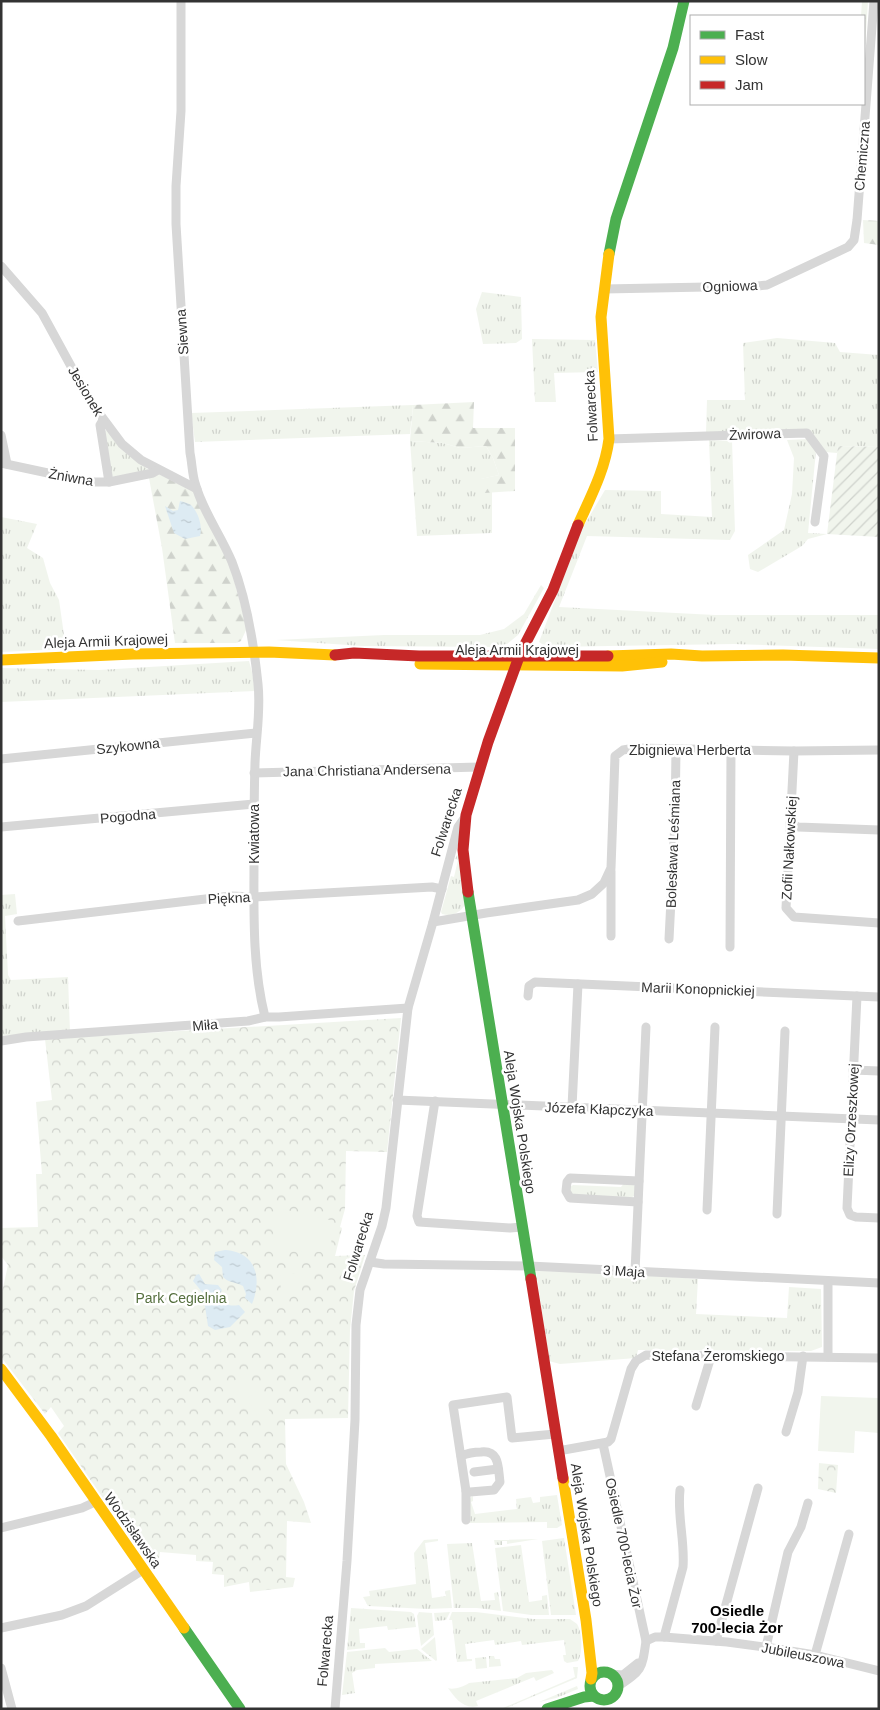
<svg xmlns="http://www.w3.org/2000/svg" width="880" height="1710" font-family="Arial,sans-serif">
<defs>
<pattern id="grass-tufts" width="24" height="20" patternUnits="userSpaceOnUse" patternTransform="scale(1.25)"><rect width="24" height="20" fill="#f1f5ed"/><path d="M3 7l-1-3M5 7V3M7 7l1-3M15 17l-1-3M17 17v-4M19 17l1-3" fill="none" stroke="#cfd2cc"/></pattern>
<pattern id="forest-firs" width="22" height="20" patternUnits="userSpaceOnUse" patternTransform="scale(1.25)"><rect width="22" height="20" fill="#f1f5ed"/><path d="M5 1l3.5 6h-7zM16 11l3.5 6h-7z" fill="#cfd2cc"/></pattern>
<pattern id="park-crowns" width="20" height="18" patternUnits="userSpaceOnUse" patternTransform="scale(1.25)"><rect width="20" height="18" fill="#f1f5ed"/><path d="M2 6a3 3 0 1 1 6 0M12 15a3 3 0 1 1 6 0" fill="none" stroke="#cfd2cc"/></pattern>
<pattern id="garden-furrows" width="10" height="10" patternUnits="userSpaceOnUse" patternTransform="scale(1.25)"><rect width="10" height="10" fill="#f1f5ed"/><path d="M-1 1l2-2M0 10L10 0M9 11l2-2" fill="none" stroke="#cfd2cc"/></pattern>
<pattern id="water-ripples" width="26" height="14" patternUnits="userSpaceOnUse" patternTransform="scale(1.25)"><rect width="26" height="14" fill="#ddebf3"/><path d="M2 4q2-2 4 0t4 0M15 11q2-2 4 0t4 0" fill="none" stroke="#becad1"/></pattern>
</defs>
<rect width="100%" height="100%" fill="#fff"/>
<g fill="url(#grass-tufts)">
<path d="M862,1H868L864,62V16H861Z"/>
<path d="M482,292L521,297L522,339L516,343L483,344L476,309Z"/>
<path d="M777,338L835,343L840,352L879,355V447L838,446L837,453L825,452L809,429L706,433L707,400H745L743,343Z"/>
<path d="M532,339L595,340L598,372L554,373L556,402H535Z"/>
<path d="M413,405L410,434L195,442L191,413Z"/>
<path d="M104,430L108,431L128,454L149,470L113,477L110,472Z"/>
<path d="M808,439L816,451L808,533L827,534L808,539L802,546L758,572L750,569L748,555L784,530L792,494L794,458L787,440Z"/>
<path d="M709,440L732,441L735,531L730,540L587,536L559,607L715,615H879V649L734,644L547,647L539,642L582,529L605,490L661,491V514L712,517Z"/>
<path d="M410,441L443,443L460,448L486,446L493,458L499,475L481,479L492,492V533L417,536Z"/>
<path d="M1,517L37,524L27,548L43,558L50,583L59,600L66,649L1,652Z"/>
<path d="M541,585L544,588L518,635L507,644L497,647L362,646L276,640L384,635H480L504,629L524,614Z"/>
<path d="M249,661L252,672L255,691L1,702V668L99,670Z"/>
<path d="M459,852L465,905C459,913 452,917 442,914L441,912L451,876L454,877L458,860L455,859Z"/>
<path d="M15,894L17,914L5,916L8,975L11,980L68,977L70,1032L1,1036V895Z"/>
<path d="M625,1182L634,1185L636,1187L635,1195L631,1198L572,1196L569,1188L573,1185L621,1187Z"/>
<path d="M536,1271L608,1272L698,1279L696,1314L787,1318L789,1287L821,1289L822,1347L811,1351L638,1350L636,1358L560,1364L549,1361Z"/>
<path d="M557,1495L562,1525L557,1528H547V1522L468,1523L467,1504L471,1497L473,1496V1501L471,1502L475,1514L517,1509L516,1499L531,1497L533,1503L540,1502V1497Z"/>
<path d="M564,1538L576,1615H551L542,1541Z"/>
<path d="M438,1539V1541L425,1543L432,1598L446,1596L445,1591L450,1590L452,1608L427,1609L368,1606L363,1597L370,1596L369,1591L416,1584L414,1553L424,1540Z"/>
<path d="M538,1539L507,1544V1541H502V1545H495L494,1540Z"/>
<path d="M472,1543L481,1601L495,1600L494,1593L498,1592L501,1611L477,1608H454L447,1544Z"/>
<path d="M521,1545L529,1602L542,1600V1596L547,1595L549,1615H531L503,1611L495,1548Z"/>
<path d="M351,1608L411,1612L414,1614L416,1627L388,1630L387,1626L359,1629L360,1643H365V1648L347,1650Z"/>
<path d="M419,1612L432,1613L434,1635L421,1646L417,1616Z"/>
<path d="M450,1612L446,1620L435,1621L434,1613Z"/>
<path d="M452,1612H476L533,1619H570C572,1621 575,1622 577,1624C582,1631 583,1653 578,1661L567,1663L564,1661L563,1655H566L564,1640L522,1645L521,1641L495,1645L494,1640L465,1644L467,1659H472V1661L457,1662L452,1620H449Z"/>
<path d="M435,1637L437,1660L436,1661L421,1649Z"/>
<path d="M385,1648L389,1652L417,1649L432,1661L375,1664V1668L357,1670L352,1673L355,1693L342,1695L347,1652Z"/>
<path d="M489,1656H494L495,1659H500L501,1666L489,1667Z"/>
<path d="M486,1657L487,1668L476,1669L475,1658Z"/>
<path d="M573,1667H578L577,1678L504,1709H501L575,1677Z"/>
<path d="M552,1670L554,1673L536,1681L534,1677L476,1701L478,1706C464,1710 455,1698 448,1688C453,1690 463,1687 469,1683L517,1678L526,1673Z"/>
<path d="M577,1686L578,1689L556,1698L539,1702Z"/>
</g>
<g fill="url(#forest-firs)">
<path d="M863,220L879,221V245L864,243Z"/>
<path d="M474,402L473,428H515V491L484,493L480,479L499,475L493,458L486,446L460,448L443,443L410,441L413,405Z"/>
<path d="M159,474L195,492L230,565L247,628L241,641L236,643H175L162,548L149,478Z"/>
</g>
<g fill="url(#park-crowns)">
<path d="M401,1018L387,1152L346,1151L345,1209L340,1227L342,1228L335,1256L365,1255L354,1291L350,1330L348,1418L285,1419L286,1464L304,1502L311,1523L287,1521L286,1577L295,1578L293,1587L250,1592L249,1582L224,1587V1575L212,1574L213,1562L196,1561V1555L160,1552L159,1558L151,1561L146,1560L58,1433L64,1426L51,1407L45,1414L1,1357V1297L8,1265L1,1256V1228L38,1227L36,1174H42L36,1102L52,1100L45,1039Z"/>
<path d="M819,1463L838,1465L836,1493L818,1489Z"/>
</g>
<path fill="url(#garden-furrows)" d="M838,446L879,447V537L827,534Z"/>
<g fill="#f1f5ed">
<path d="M274,1207L330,1220L332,1252L275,1251Z"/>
<path d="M280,1274H301L302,1293H281Z"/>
<path d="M246,1374L257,1391L242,1400L232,1382Z"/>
<path d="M259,1391L266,1403L254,1411L247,1398Z"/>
<path d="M821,1396L879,1398V1433L855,1431L854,1453L818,1451Z"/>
<path d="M266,1405L273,1417L262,1424L255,1412Z"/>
</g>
<g fill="url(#water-ripples)">
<path d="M180,501C184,502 188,503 191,505C198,512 203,526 200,536L185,539L174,533L165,506L173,511L178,510Z"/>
<path d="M225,1250C257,1252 262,1279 252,1304L245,1298L246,1294L243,1286C236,1282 229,1283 223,1277L222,1267L214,1260L215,1252Z"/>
<path d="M199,1274L205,1284L218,1285L222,1290L220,1294C224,1304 228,1307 239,1305L245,1312L230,1327L215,1330L208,1326L203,1293L193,1281L196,1275Z"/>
</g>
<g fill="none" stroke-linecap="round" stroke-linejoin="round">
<g stroke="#d7d7d7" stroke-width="9">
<path d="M181,1V111L176,186V224L190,453C192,462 192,473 195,483C202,510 221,535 232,562C246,598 254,645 258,684C261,711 256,736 255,763C254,795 254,826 254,858C254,911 252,965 265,1017"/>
<path d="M1,266L42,313L90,401L122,444L141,460L197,489"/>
<path d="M604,289L758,286L767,285L848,247L854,240L857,220L874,1"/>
<path d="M1,435L7,464"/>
<path d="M609,439L807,433L824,456L815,522"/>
<path d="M1,463L90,482H109L100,425L103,420"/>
<path d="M109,482L153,473L158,470"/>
<path d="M794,751L786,908L794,917L879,923"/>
<path d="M1,759L256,733"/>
<path d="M254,773L479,767"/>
<path d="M790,823L798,827L879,830"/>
<path d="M1,827L254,804"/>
<path d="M611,871V936"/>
<path d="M18,921L231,896L254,897L432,887L442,889"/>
<path d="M433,922L486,913L578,900L592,894L604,883L611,868L615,756L623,750L635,748L794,751L879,750"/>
<path d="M669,939L675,822L676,749"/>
<path d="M730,947L731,750"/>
<path d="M528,996L529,986L535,982L879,997"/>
<path d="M857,996L847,1208L850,1215L856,1217L879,1218"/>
<path d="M1,1041L26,1037L248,1021L265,1017H279L408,1008"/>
<path d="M853,1070L879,1071"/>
<path d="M397,1100L879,1120"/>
<path d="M435,1101L417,1216L419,1222L510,1228L522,1227"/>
<path d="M572,1107L578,984"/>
<path d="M638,1202L570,1198L566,1191L567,1182L570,1178L639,1181"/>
<path d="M707,1210L715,1027"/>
<path d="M777,1214L785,1031"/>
<path d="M370,1262L384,1264L529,1266L879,1283"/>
<path d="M635,1272L646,1027"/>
<path d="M828,1357V1282"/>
<path d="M696,1406L709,1363L710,1355"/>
<path d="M786,1432L798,1392L803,1356"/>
<path d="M603,1444L646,1641C642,1670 642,1670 617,1687"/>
<path d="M558,1451L608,1442L611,1439L631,1369L636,1361L646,1355L879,1358"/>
<path d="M461,1456C468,1453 474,1452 481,1452C500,1450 498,1468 500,1482L494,1490L470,1492L466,1491"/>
<path d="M474,1472L498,1469"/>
<path d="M466,1520V1491L453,1405L507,1397L512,1438L555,1434"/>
<path d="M1,1528L82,1508L95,1502"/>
<path d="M1,1628L62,1615L86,1606L143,1570"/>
<path d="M664,1637L683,1567C685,1541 677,1515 680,1490"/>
<path d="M646,1641L655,1637H664L727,1642L772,1648L815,1655L879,1671"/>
<path d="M716,1641L758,1488"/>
<path d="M766,1647L788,1552L801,1527L808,1503"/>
<path d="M815,1655L849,1534"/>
<path d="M1,1668L12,1709"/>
<path d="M609,1674L623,1675L638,1663"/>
<path d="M335,1709L347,1561L355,1420L356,1325L360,1290L382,1226L386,1208L408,1008L433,922L458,827L465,817"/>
</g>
<g stroke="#4caf50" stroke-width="11">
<path d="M609,254L616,219L673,48L684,1"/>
<path d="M468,892L531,1279"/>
<path d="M184,1628L240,1709"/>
<circle cx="604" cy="1686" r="14"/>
<path d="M547,1709L584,1697L594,1696"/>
</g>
<g stroke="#ffc107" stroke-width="11">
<path d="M578,525C591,496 605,470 609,439L601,317L609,254"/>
<path d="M608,656L671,654L702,656L783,655L879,658"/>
<path d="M1,660L133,654L269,652L335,655"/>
<path d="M420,664L622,666L662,662"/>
<path d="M1,1369L51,1436L184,1628"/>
<path d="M563,1478L586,1620L592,1673L591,1679"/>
</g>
<g stroke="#c62828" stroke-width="11">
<path d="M335,655L354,653L419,656H608"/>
<path d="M468,892L463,850L466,815L488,742L520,654L553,590L578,525"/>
<path d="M531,1279L563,1478"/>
</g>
</g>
<g text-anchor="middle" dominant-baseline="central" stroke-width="5" stroke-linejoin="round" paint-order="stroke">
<g font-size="14" fill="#333" stroke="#fff">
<text transform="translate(862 156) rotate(-85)">Chemiczna</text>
<text transform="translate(730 286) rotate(-2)">Ogniowa</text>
<text transform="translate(182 332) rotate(-94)">Siewna</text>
<text transform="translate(86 391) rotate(59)">Jesionek</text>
<text transform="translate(591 406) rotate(-93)">Folwarecka</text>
<text transform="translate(755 434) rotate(-2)">Żwirowa</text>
<text transform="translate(71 477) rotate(10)">Żniwna</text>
<text transform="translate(106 641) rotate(-2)">Aleja Armii Krajowej</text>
<text x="517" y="650">Aleja Armii Krajowej</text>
<text transform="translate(128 746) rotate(-6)">Szykowna</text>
<text x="690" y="750">Zbigniewa Herberta</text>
<text transform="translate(367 770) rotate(-1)">Jana Christiana Andersena</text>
<text transform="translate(128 816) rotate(-5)">Pogodna</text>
<text transform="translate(446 822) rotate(-72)">Folwarecka</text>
<text transform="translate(254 834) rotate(-90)">Kwiatowa</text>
<text transform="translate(673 844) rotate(-88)">Bolesława Leśmiana</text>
<text transform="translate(789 848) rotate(-87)">Zofii Nałkowskiej</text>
<text transform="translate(229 898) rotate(-3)">Piękna</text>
<text transform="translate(698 989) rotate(2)">Marii Konopnickiej</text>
<text transform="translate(205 1025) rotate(-5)">Miła</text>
<text transform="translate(599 1109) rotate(2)">Józefa Kłapczyka</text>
<text transform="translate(851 1120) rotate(-87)">Elizy Orzeszkowej</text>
<text transform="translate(520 1122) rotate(81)">Aleja Wojska Polskiego</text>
<text transform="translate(358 1246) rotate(-73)">Folwarecka</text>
<text transform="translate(624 1271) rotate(3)">3 Maja</text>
<text x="718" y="1356">Stefana Żeromskiego</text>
<text transform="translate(133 1530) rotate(55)">Wodzisławska</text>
<text transform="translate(587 1535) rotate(81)">Aleja Wojska Polskiego</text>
<text transform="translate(624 1543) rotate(78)">Osiedle 700-lecia Żor</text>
<text transform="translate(325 1651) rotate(-85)">Folwarecka</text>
<text transform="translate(803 1655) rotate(11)">Jubileuszowa</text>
</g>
<g font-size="14" fill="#56703f" stroke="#fff">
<text x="181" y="1298">Park Cegielnia</text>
</g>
<g font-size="15" font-weight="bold" fill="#000" stroke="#fff">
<text x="737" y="1610">Osiedle<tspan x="737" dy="17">700-lecia Żor</tspan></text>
</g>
</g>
<rect width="880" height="1710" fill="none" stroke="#333333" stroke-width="5"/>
<rect x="690" y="15" width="175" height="90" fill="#ffffff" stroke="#adadad"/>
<rect x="700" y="31" width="25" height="8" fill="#4caf50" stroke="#adadad"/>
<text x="735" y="40" font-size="15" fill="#333333">Fast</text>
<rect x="700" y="56" width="25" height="8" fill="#ffc107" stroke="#adadad"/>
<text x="735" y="65" font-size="15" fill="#333333">Slow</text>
<rect x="700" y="81" width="25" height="8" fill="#c62828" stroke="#adadad"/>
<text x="735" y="90" font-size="15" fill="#333333">Jam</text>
</svg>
